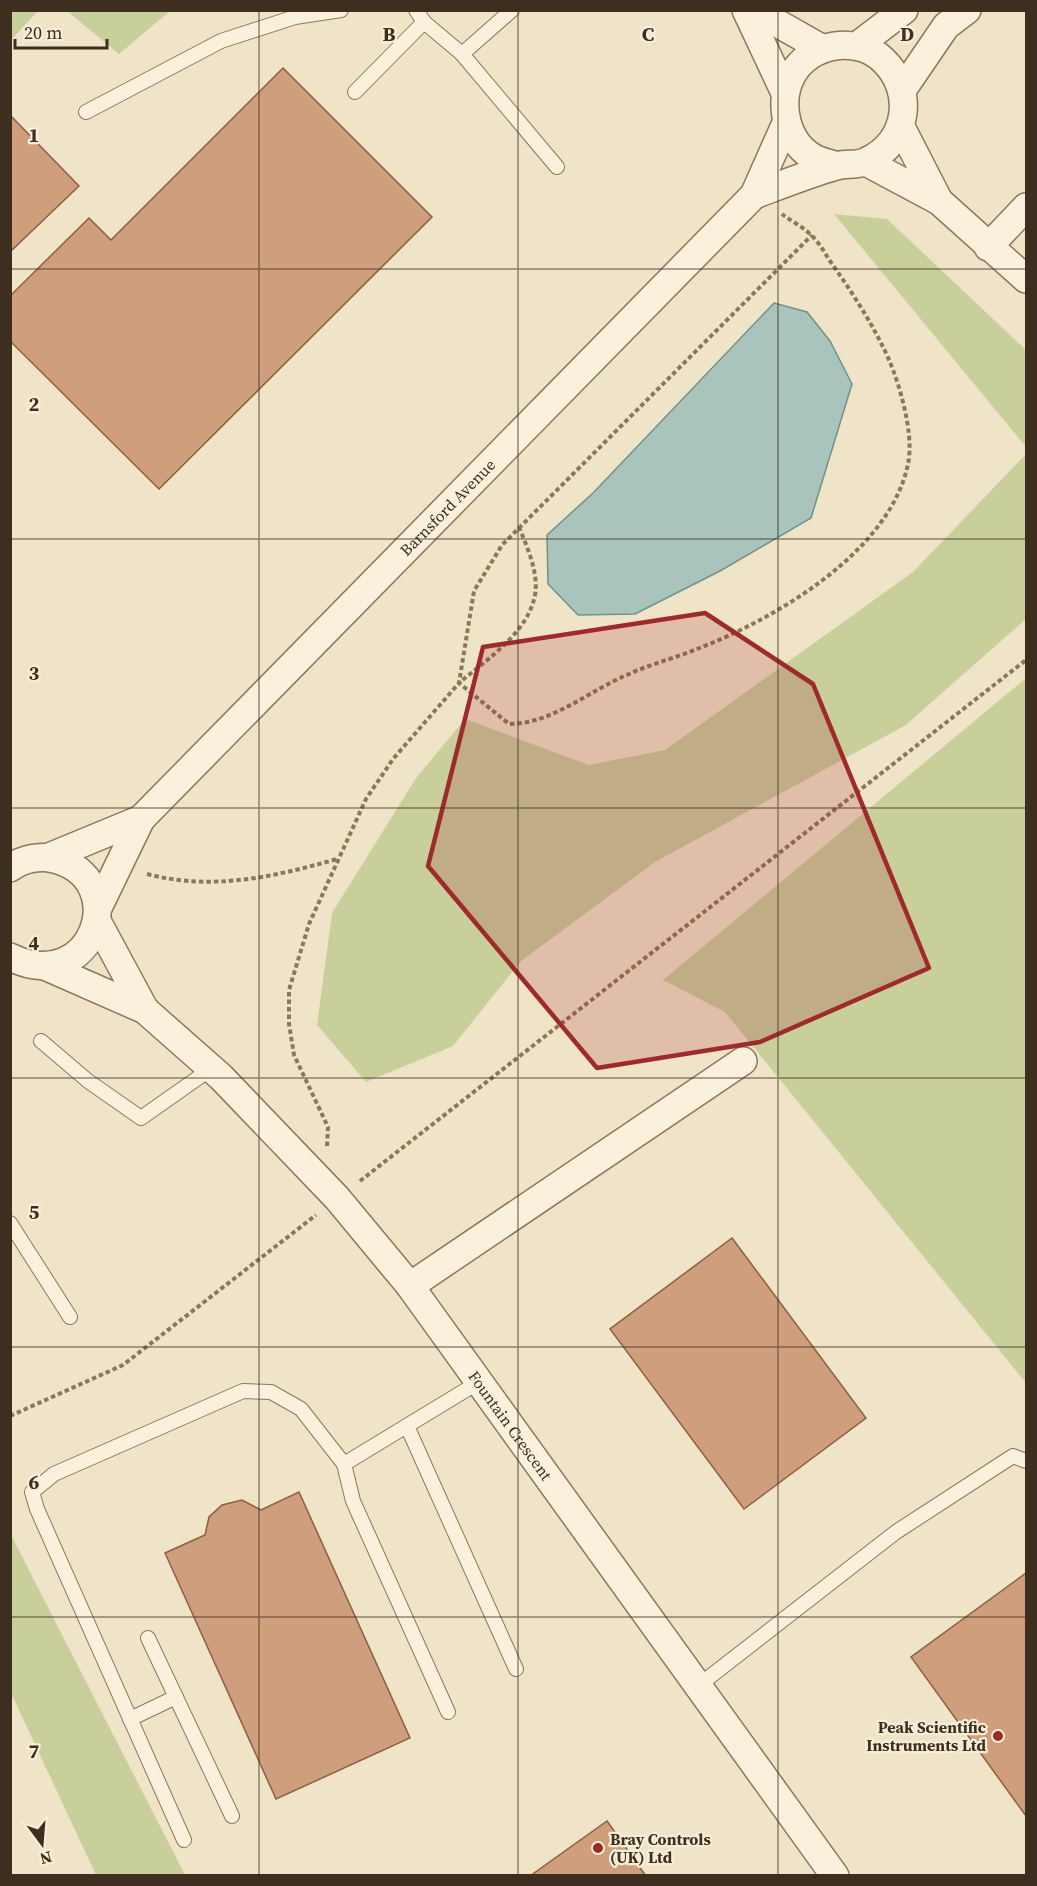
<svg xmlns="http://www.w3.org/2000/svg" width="1037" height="1886" font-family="'Source Serif 4',serif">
<rect width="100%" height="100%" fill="#f0e4c8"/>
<g fill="#c9cf9b">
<path d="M11,10L38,11L11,40L10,11Z"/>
<path d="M67,11H170L119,54Z"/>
<path d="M834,214L887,219L1026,350V447Z"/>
<path d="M1026,454V619L906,725L655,862L521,961L453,1046L366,1082L317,1025L332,913L416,778L465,719L589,765L665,750L913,572Z"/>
<path d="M1026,678V1383L725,1012L663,980Z"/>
<path d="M11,1535L185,1875H96L11,1693Z"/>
</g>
<path fill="#a9c4bc" stroke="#6f938a" stroke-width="1.5" d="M774,303L807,312L830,341L852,384L811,518L720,571L635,614L578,615L548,584L547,535L593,493Z"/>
<g fill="#cf9f7d" stroke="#8d5f41" stroke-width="1.5">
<path d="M283,68L432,217L159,489L10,341V296L89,218L111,240Z"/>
<path d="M10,115L79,186L10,252Z"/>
<path d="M732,1238L866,1418L744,1509L610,1329Z"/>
<path d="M299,1492L410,1738L276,1799L165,1553L205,1535L209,1517L222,1505L242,1500L261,1510Z"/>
<path d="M1026,1573V1816L911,1657Z"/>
<path d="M607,1821L646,1876H530Z"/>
</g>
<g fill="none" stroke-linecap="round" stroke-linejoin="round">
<g stroke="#8d765c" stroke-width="16">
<g id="lane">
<path d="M416,10L424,22L462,54"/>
<path d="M512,10L462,54L557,167"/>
<path d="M355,92L424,22"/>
<path d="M86,112L221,41L295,17L341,10"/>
<path d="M41,1041L88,1081L141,1118L212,1068"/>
<path d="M10,1223L70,1317"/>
<path d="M407,1426L516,1669"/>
<path d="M344,1464L353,1501L448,1712"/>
<path d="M148,1638L232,1816"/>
<path d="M698,1686L896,1532L1013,1456L1026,1461"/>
<path d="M130,1719L176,1697"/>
<path d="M184,1840L37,1509L32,1492L54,1474L243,1391L271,1392L301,1409L344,1464L479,1382"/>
</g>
</g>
<g stroke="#8d765c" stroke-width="30">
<g id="street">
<path d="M746,10L785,93"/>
<path d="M754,10L823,49"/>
<path d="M857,46L904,10"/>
<path d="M903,89L946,26L967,10"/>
<path d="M901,127L939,201"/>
<path d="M866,162L939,201L1026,279"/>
<path d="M754,195C781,185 808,174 836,166C846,163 858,166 867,161C909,142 915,90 883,60C857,35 809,43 792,75C777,103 786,144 816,159C822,162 830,163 837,166"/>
<path d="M988,247L1026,207"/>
<path d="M49,857L141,819"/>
<path d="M10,868C22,859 40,855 54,859C134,879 93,998 10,957"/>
<path id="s1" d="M98,908L141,819L754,195L786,123"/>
<path d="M97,921L145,1010"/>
<path id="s2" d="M47,967L145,1010L221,1077L337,1198L410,1286L835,1876"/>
<path d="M410,1286L743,1061"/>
</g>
</g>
<g stroke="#8d765c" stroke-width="4" stroke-dasharray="4.5 3" stroke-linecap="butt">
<path d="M519,527C527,547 539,573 535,595C528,633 486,660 459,683L509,724C552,724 590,690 629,674C651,664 675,658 697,649C775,619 890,552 908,464C915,432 897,373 882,345C867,315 849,288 830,261C824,252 819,242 811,235C803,227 791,221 782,214"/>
<path d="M147,874C212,891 274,877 337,859"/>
<path d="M327,1146L328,1127L294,1055L289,1024V990L309,924L366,799L393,759L459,683L474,591L502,545L812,235"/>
<path d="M360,1181L1026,660"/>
<path d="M10,1416L123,1365L316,1215"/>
</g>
<use href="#lane" stroke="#faf1dc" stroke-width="14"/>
<use href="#street" stroke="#faf1dc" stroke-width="27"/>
</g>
<path fill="#9e2a2b" fill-opacity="0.2" stroke="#9e2a2b" stroke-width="4.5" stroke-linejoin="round" d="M705,613L813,684L929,968L760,1042L597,1068L428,866L483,647Z"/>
<path fill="none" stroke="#3d2e20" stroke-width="1.5" stroke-opacity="0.55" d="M259,10V1876M518,10V1876M778,10V1876M10,269H1026M10,539H1026M10,808H1026M10,1078H1026M10,1347H1026M10,1617H1026"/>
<g fill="#9e2a2b" stroke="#f7eed8" stroke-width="2">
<circle cx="998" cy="1736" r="6"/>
<circle cx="598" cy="1848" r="6"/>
</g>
<g text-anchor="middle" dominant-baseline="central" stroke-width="4.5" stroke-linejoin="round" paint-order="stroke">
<g font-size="16" fill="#3d2e20" stroke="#f7eed8">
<text stroke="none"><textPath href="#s1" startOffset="536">Barnsford Avenue</textPath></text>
<text stroke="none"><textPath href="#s2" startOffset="662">Fountain Crescent</textPath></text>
</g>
<g font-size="16" font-weight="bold" fill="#3d2e20" stroke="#f7eed8" text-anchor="end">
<text x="986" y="1727">Peak Scientific<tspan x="986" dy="18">Instruments Ltd</tspan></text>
<text x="610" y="1839" text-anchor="start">Bray Controls<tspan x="610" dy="18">(UK) Ltd</tspan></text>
</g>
</g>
<g font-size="20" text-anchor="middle" font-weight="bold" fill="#3d2e20" stroke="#f7eed8" stroke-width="4.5" stroke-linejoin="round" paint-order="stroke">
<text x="389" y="41">B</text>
<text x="648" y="41">C</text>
<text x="907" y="41">D</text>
<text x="34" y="142">1</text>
<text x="34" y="411">2</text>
<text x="34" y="680">3</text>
<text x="34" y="950">4</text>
<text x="34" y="1219">5</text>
<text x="34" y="1489">6</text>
<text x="34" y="1758">7</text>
</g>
<rect width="1037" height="1886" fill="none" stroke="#3d2e20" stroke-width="24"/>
<g transform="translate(42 1844) rotate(164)" stroke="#f7eed8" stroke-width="4.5" paint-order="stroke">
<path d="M0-4.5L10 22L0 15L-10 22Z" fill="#3d2e20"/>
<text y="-9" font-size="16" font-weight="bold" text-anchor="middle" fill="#3d2e20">N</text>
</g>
<path d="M15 39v9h92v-9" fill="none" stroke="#3d2e20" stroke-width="3"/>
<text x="24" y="39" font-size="18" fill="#3d2e20" stroke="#f7eed8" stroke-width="4.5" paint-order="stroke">20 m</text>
</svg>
